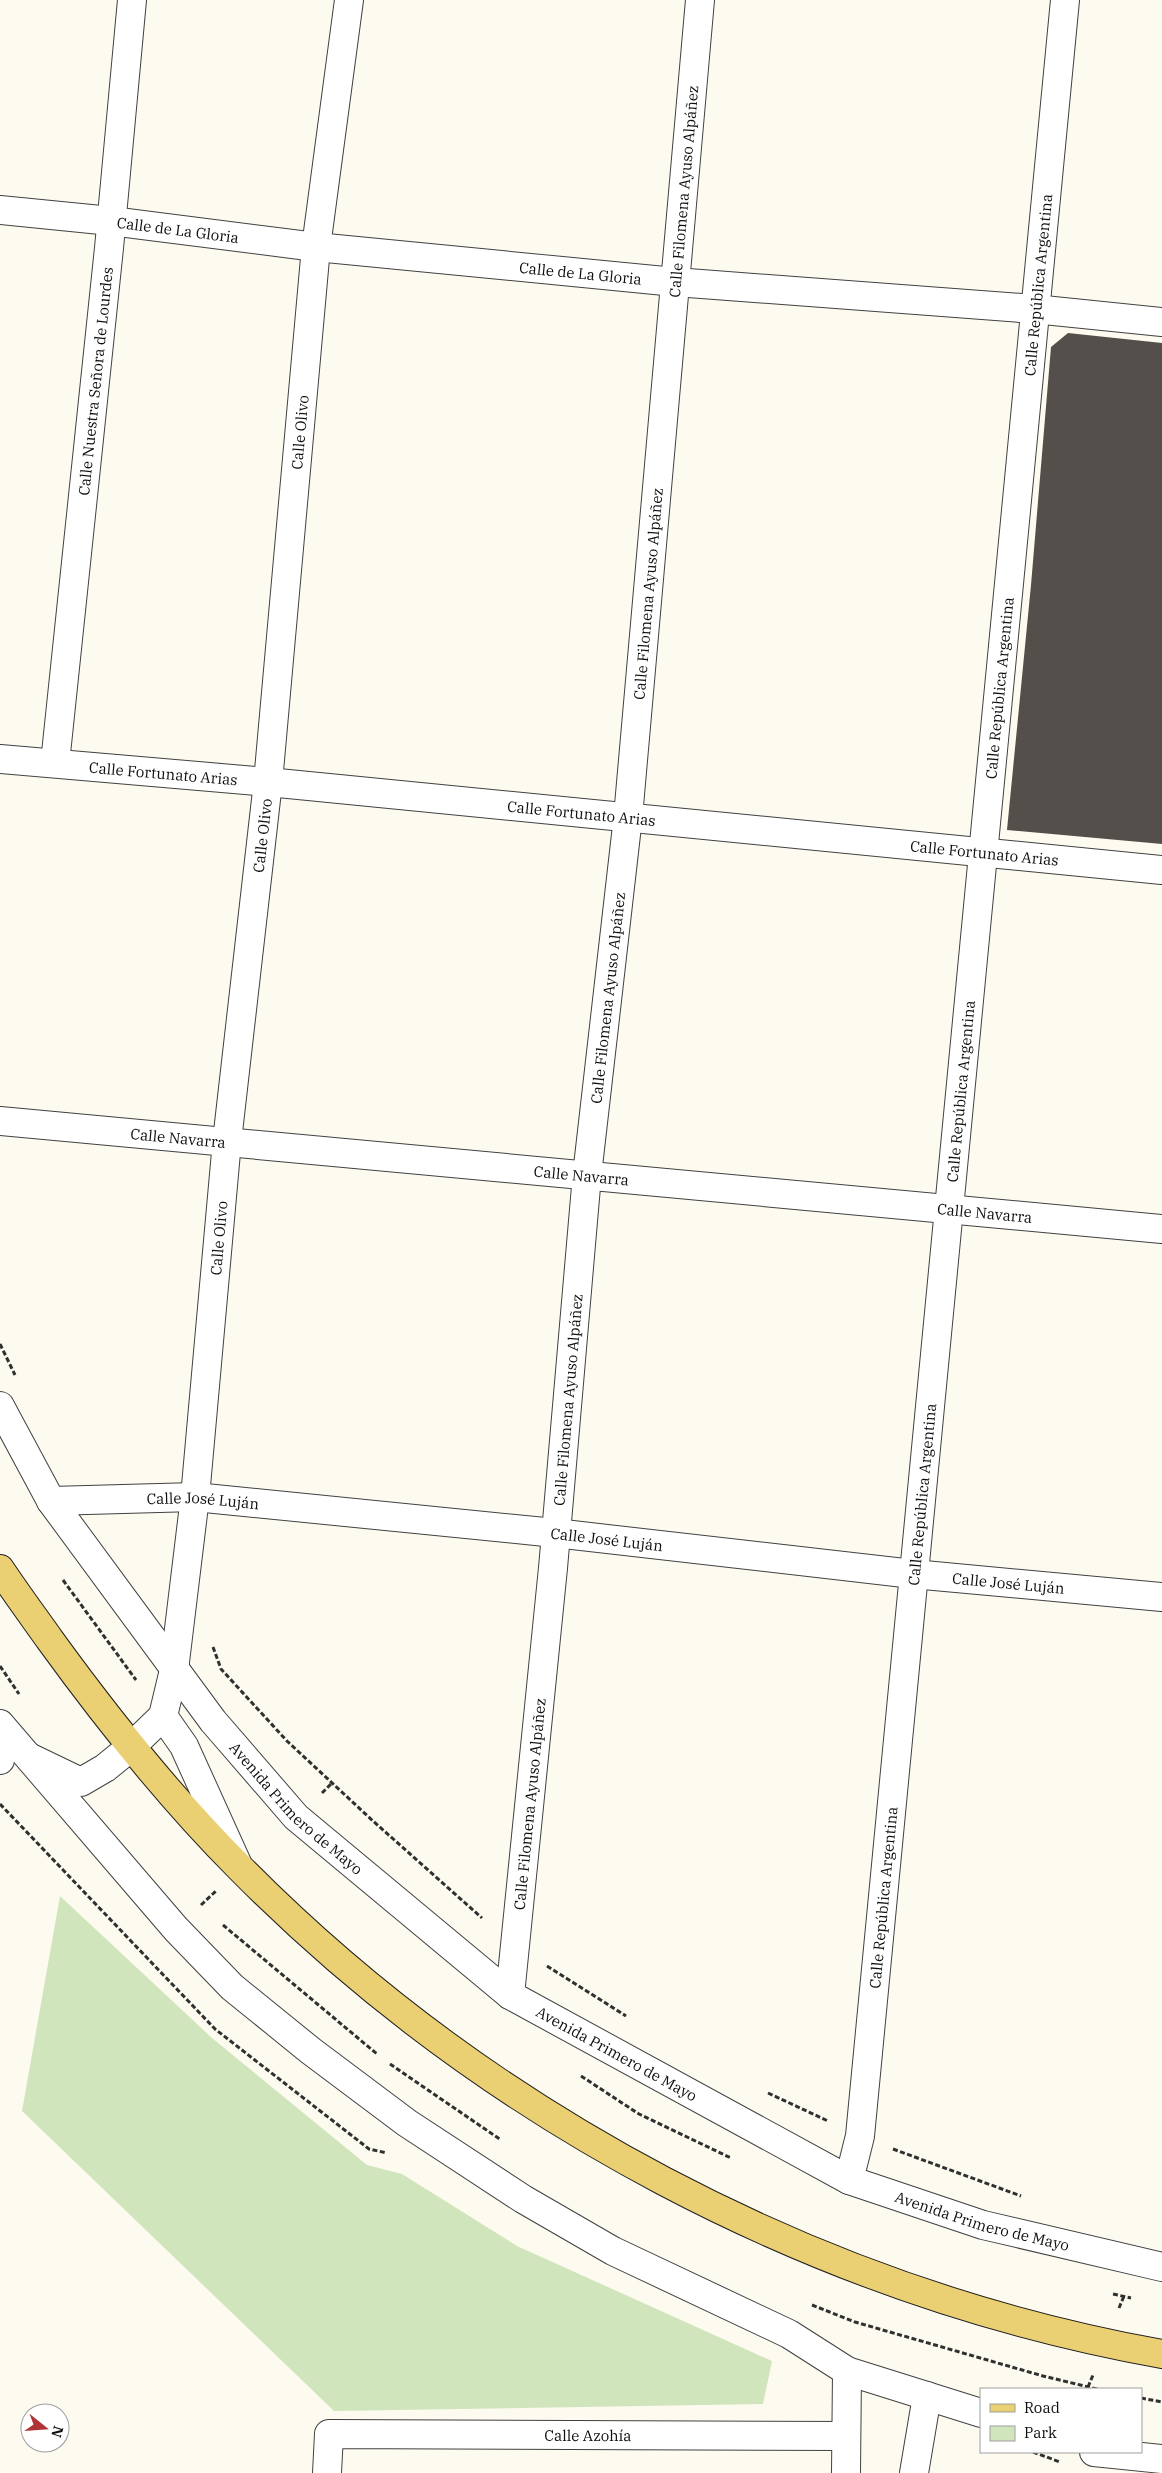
<svg xmlns="http://www.w3.org/2000/svg" width="1162" height="2473" font-family="'IBM Plex Serif',serif">
<rect width="100%" height="100%" fill="#fdfbf0"/>
<path fill="#d1e5bc" d="M60,1896L212,2038L367,2165L402,2174L517,2246L772,2361L763,2404L334,2411L22,2111Z"/>
<path fill="#554f4b" d="M1068,333L1162,343V844L1007,830L1031,585L1051,347Z"/>
<g fill="none" stroke-linecap="round" stroke-linejoin="round">
<g stroke="#414141" stroke-width="30">
<g id="minor">
<path id="s1" d="M0,210L111,221L316,247L675,282L1034,309L1162,322"/>
<path id="s2" d="M0,759L268,782L1162,870"/>
<path id="s3" d="M55,763L109,248L132,0"/>
<path id="s4" d="M0,1121L1162,1229"/>
<path id="s5" d="M0,1406L51,1501L213,1721L296,1817L510,1995L849,2180L983,2225L1162,2267"/>
<path id="s6" d="M51,1501L195,1497L555,1533L913,1574L1162,1597"/>
<path d="M163,1716L184,1746L237,1863"/>
<path d="M0,1724L176,1929L232,1987L311,2051L407,2123L523,2199L613,2251L789,2334L847,2371L981,2413"/>
<path id="s7" d="M29,1757L81,1782L105,1768L131,1747L163,1716L174,1670L195,1497L227,1141L268,782L316,247L349,0"/>
<path d="M0,1760L2,1727"/>
<path id="s8" d="M510,1995L553,1568L587,1175L628,817L700,0"/>
<path id="s9" d="M849,2180L860,2136L1065,0"/>
<path d="M1094,2452L1162,2459"/>
<path id="s10" d="M327,2473L329,2434L846,2436"/>
<path d="M846,2473L847,2371"/>
<path d="M914,2473L927,2396"/>
</g>
</g>
<g stroke="#1f1f1f" stroke-width="30">
<path id="major" d="M0,1569C16,1593 33,1616 50,1640C108,1720 170,1798 240,1868C486,2117 817,2292 1162,2354"/>
</g>
<g stroke="#303030" stroke-width="3" stroke-dasharray="5 2.5" stroke-linecap="butt">
<path d="M0,1344L15,1375"/>
<path d="M63,1580L136,1680"/>
<path d="M213,1647L221,1669L287,1741L373,1821L482,1918"/>
<path d="M0,1666L19,1694"/>
<path d="M322,1793L332,1783"/>
<path d="M0,1804L215,2029L369,2149L387,2153"/>
<path d="M201,1905L216,1891"/>
<path d="M223,1925L377,2054"/>
<path d="M547,1966L626,2016"/>
<path d="M390,2064L501,2140"/>
<path d="M581,2076L639,2114L731,2158"/>
<path d="M768,2093L828,2121"/>
<path d="M893,2149L1021,2196"/>
<path d="M1113,2294L1131,2298"/>
<path d="M812,2305L855,2322L1043,2376L1097,2389"/>
<path d="M1119,2308L1124,2296"/>
<path d="M1088,2387L1093,2375"/>
<path d="M1141,2398L1162,2402"/>
<path d="M1033,2452L1060,2462"/>
</g>
<use href="#minor" stroke="#fff" stroke-width="28"/>
<use href="#major" stroke="#eacf73" stroke-width="28"/>
</g>
<g text-anchor="middle" dominant-baseline="central" stroke-width="5" stroke-linejoin="round" paint-order="stroke">
<g font-size="15" fill="#0e0e0e" stroke="#fff">
<text stroke="none"><textPath href="#s8" startOffset="1812">Calle Filomena Ayuso Alpáñez</textPath></text>
<text stroke="none"><textPath href="#s1" startOffset="179">Calle de La Gloria</textPath></text>
<text stroke="none"><textPath href="#s1" startOffset="584">Calle de La Gloria</textPath></text>
<text stroke="none"><textPath href="#s9" startOffset="1905">Calle República Argentina</textPath></text>
<text stroke="none"><textPath href="#s3" startOffset="384">Calle Nuestra Señora de Lourdes</textPath></text>
<text stroke="none"><textPath href="#s7" startOffset="1455">Calle Olivo</textPath></text>
<text stroke="none"><textPath href="#s8" startOffset="1408">Calle Filomena Ayuso Alpáñez</textPath></text>
<text stroke="none"><textPath href="#s9" startOffset="1500">Calle República Argentina</textPath></text>
<text stroke="none"><textPath href="#s2" startOffset="164">Calle Fortunato Arias</textPath></text>
<text stroke="none"><textPath href="#s2" startOffset="584">Calle Fortunato Arias</textPath></text>
<text stroke="none"><textPath href="#s7" startOffset="1050">Calle Olivo</textPath></text>
<text stroke="none"><textPath href="#s2" startOffset="989">Calle Fortunato Arias</textPath></text>
<text stroke="none"><textPath href="#s8" startOffset="1002">Calle Filomena Ayuso Alpáñez</textPath></text>
<text stroke="none"><textPath href="#s9" startOffset="1095">Calle República Argentina</textPath></text>
<text stroke="none"><textPath href="#s4" startOffset="179">Calle Navarra</textPath></text>
<text stroke="none"><textPath href="#s4" startOffset="584">Calle Navarra</textPath></text>
<text stroke="none"><textPath href="#s4" startOffset="989">Calle Navarra</textPath></text>
<text stroke="none"><textPath href="#s7" startOffset="645">Calle Olivo</textPath></text>
<text stroke="none"><textPath href="#s8" startOffset="598">Calle Filomena Ayuso Alpáñez</textPath></text>
<text stroke="none"><textPath href="#s9" startOffset="690">Calle República Argentina</textPath></text>
<text stroke="none"><textPath href="#s6" startOffset="152">Calle José Luján</textPath></text>
<text stroke="none"><textPath href="#s6" startOffset="558">Calle José Luján</textPath></text>
<text stroke="none"><textPath href="#s6" startOffset="962">Calle José Luján</textPath></text>
<text stroke="none"><textPath href="#s8" startOffset="192">Calle Filomena Ayuso Alpáñez</textPath></text>
<text stroke="none"><textPath href="#s5" startOffset="502">Avenida Primero de Mayo</textPath></text>
<text stroke="none"><textPath href="#s9" startOffset="285">Calle República Argentina</textPath></text>
<text stroke="none"><textPath href="#s5" startOffset="908">Avenida Primero de Mayo</textPath></text>
<text stroke="none"><textPath href="#s5" startOffset="1312">Avenida Primero de Mayo</textPath></text>
<text stroke="none"><textPath href="#s10" startOffset="298">Calle Azohía</textPath></text>
</g>
</g>
<rect x="980" y="2388" width="162" height="65" fill="#ffffff" stroke="#9f9f9f"/>
<rect x="990" y="2404" width="25" height="8" fill="#eacf73" stroke="#9f9f9f"/>
<text x="1024" y="2413" font-size="15" fill="#0e0e0e">Road</text>
<rect x="990" y="2426" width="25" height="15" fill="#d1e5bc" stroke="#9f9f9f"/>
<text x="1024" y="2438" font-size="15" fill="#0e0e0e">Park</text>
<g transform="translate(45 2428) rotate(107)"><circle r="24" fill="#ffffff" stroke="#9f9f9f"/>
<path d="M0-4L9 19L0 12L-9 19Z" fill="#af3438"/>
<text y="-8" font-size="14" font-weight="bold" text-anchor="middle" fill="#0e0e0e">N</text>
</g>
</svg>
